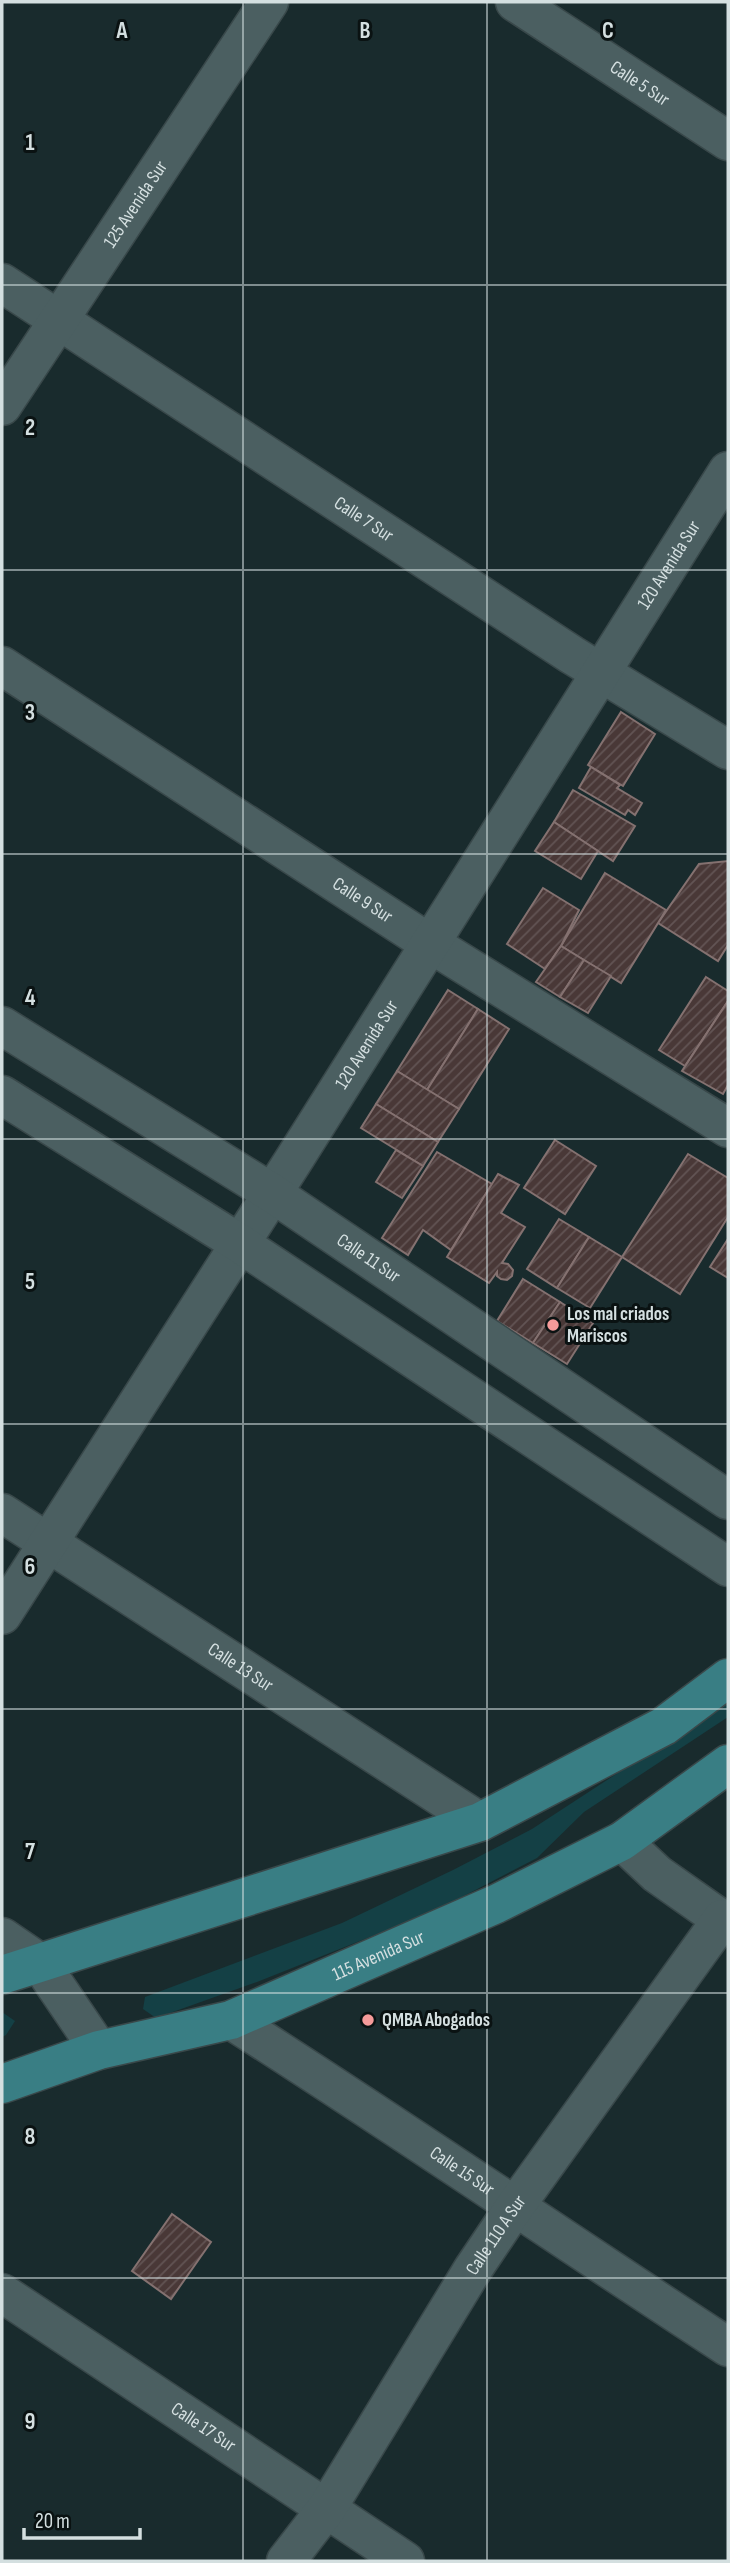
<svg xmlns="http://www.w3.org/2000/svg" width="730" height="2563" font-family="'Sofia Sans Condensed',sans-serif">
<defs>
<pattern id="building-hatch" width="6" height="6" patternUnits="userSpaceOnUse" patternTransform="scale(1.75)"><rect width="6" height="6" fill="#493837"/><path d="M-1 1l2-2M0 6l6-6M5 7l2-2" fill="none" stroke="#625454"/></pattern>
</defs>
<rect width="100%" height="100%" fill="#192b2d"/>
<g fill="#144045">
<path d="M728,1701V1717L584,1812L537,1858L435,1911L257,1982L156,2018L143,2009L145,1997L342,1923L453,1870L532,1829Z"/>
<path d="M2,2012L15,2021L6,2035L2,2037Z"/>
</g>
<g fill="url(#building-hatch)" stroke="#847170" stroke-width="2">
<path d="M621,712L655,734L623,786L588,765Z"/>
<path d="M591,767L620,785L617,788L642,803L635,815L628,810L625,815L579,788Z"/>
<path d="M573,790L635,826L613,861L554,822Z"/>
<path d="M554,822L598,851L581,879L535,851Z"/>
<path d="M728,861V945L718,961L658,923L699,864Z"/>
<path d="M605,873L666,910L621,983L561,946Z"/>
<path d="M543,888L579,910L561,946L545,969L507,944Z"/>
<path d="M561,946L584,960L560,997L536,982Z"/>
<path d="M584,960L611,976L588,1013L560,997Z"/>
<path d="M706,977L728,991V1001L685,1066L659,1050Z"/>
<path d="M448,990L478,1009L427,1090L397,1071Z"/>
<path d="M728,1001V1085L723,1094L682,1071Z"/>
<path d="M478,1009L509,1029L459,1109L427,1090Z"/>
<path d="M397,1071L459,1109L438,1142L376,1104Z"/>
<path d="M376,1104L438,1142L423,1166L361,1128Z"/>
<path d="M555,1140L596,1166L565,1214L524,1188Z"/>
<path d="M396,1150L423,1166L402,1198L376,1182Z"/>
<path d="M437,1152L492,1184L451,1250L423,1230L408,1255L382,1238Z"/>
<path d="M688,1154L728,1178V1217L680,1294L622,1257Z"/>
<path d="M498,1174L519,1185L501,1213L525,1227L502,1263L508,1264L513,1270L512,1276L507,1280L501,1279L497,1276V1272L489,1283L447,1257Z"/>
<path d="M559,1219L589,1237L557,1288L527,1269Z"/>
<path d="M589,1237L622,1257L590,1308L557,1288Z"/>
<path d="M728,1239V1278L710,1267Z"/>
<path d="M523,1279L560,1302L533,1343L497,1321Z"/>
<path d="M560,1302L593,1323L567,1364L533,1343Z"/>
<path d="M172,2214L211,2242L171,2299L132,2271Z"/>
</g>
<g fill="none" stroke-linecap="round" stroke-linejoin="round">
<g stroke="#39484a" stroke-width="41">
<g id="minor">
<path id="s1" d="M515,2L728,141"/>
<path id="s2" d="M2,283L572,655L728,750"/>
<path id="s3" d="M2,666L415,934L728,1128"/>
<path id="s4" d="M2,1513L480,1822"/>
<path id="s5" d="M2,1615L295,1158L728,471"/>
<path d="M622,1841L657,1874L728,1924"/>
<path d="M2,1937L40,1963L99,2050"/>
<path id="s6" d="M231,2020C399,2127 562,2239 728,2347"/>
<path id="s7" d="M2,2293L405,2561"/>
<path id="s8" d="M286,2561L327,2508L473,2269L516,2205L722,1919"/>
</g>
</g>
<g stroke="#39484a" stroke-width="41">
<g id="tertiary">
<path id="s9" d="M2,406L269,2"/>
<path id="s10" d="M2,1026L272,1193L728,1500"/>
<path d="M2,1095L239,1243L728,1567"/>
</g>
</g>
<g stroke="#39484a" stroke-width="41">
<g id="primary">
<path d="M2,1975L480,1822L664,1726L728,1678"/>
<path id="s11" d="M2,2084L99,2050L231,2020L496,1904L622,1841L728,1764"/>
</g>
</g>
<use href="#minor" stroke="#4b5f61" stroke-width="38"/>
<use href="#tertiary" stroke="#4b5f61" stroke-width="38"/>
<use href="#primary" stroke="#397e84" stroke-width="38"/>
</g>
<path fill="none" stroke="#d4dfe0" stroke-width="2" stroke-opacity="0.55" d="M243,2V2561M487,2V2561M2,285H728M2,570H728M2,854H728M2,1139H728M2,1424H728M2,1709H728M2,1993H728M2,2278H728"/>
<g fill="#f59b9a" stroke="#0a1212" stroke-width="2.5">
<circle cx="553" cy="1325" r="7"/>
<circle cx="368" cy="2020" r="7"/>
</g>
<g text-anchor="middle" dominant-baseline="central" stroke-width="6" stroke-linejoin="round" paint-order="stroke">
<g font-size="19" fill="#d4dfe0" stroke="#0a1212">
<text stroke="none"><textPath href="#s1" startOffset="149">Calle 5 Sur</textPath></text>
<text stroke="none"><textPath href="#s9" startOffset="242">125 Avenida Sur</textPath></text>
<text stroke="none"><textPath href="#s2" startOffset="432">Calle 7 Sur</textPath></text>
<text stroke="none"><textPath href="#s5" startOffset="1244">120 Avenida Sur</textPath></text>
<text stroke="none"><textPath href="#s3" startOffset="430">Calle 9 Sur</textPath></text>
<text stroke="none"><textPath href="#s5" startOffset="677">120 Avenida Sur</textPath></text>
<text stroke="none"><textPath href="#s10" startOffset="434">Calle 11 Sur</textPath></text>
<text stroke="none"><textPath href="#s4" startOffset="284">Calle 13 Sur</textPath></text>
<text stroke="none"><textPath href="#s11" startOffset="399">115 Avenida Sur</textPath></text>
<text stroke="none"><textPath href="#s6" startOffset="276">Calle 15 Sur</textPath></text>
<text stroke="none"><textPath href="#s8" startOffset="388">Calle 110 A Sur</textPath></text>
<text stroke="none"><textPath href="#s7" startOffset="242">Calle 17 Sur</textPath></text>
</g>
<g font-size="19" font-weight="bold" fill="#d4dfe0" stroke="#0a1212" text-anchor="start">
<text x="567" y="1314">Los mal criados<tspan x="567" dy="22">Mariscos</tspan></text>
<text x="382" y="2020">QMBA Abogados</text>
</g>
</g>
<g font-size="23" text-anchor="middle" font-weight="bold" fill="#d4dfe0" stroke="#0a1212" stroke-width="6" stroke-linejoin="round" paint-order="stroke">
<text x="122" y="38">A</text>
<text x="365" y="38">B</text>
<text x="608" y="38">C</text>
<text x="30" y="150">1</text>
<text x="30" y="435">2</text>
<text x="30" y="720">3</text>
<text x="30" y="1005">4</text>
<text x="30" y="1289">5</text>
<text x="30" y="1574">6</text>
<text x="30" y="1859">7</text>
<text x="30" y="2144">8</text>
<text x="30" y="2429">9</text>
</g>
<rect width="730" height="2563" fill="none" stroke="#d4dfe0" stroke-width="7"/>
<path d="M24 2528v10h116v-10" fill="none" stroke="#d4dfe0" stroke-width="3.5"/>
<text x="35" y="2528" font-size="21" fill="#d4dfe0" stroke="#0a1212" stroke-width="5" paint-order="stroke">20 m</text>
</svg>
